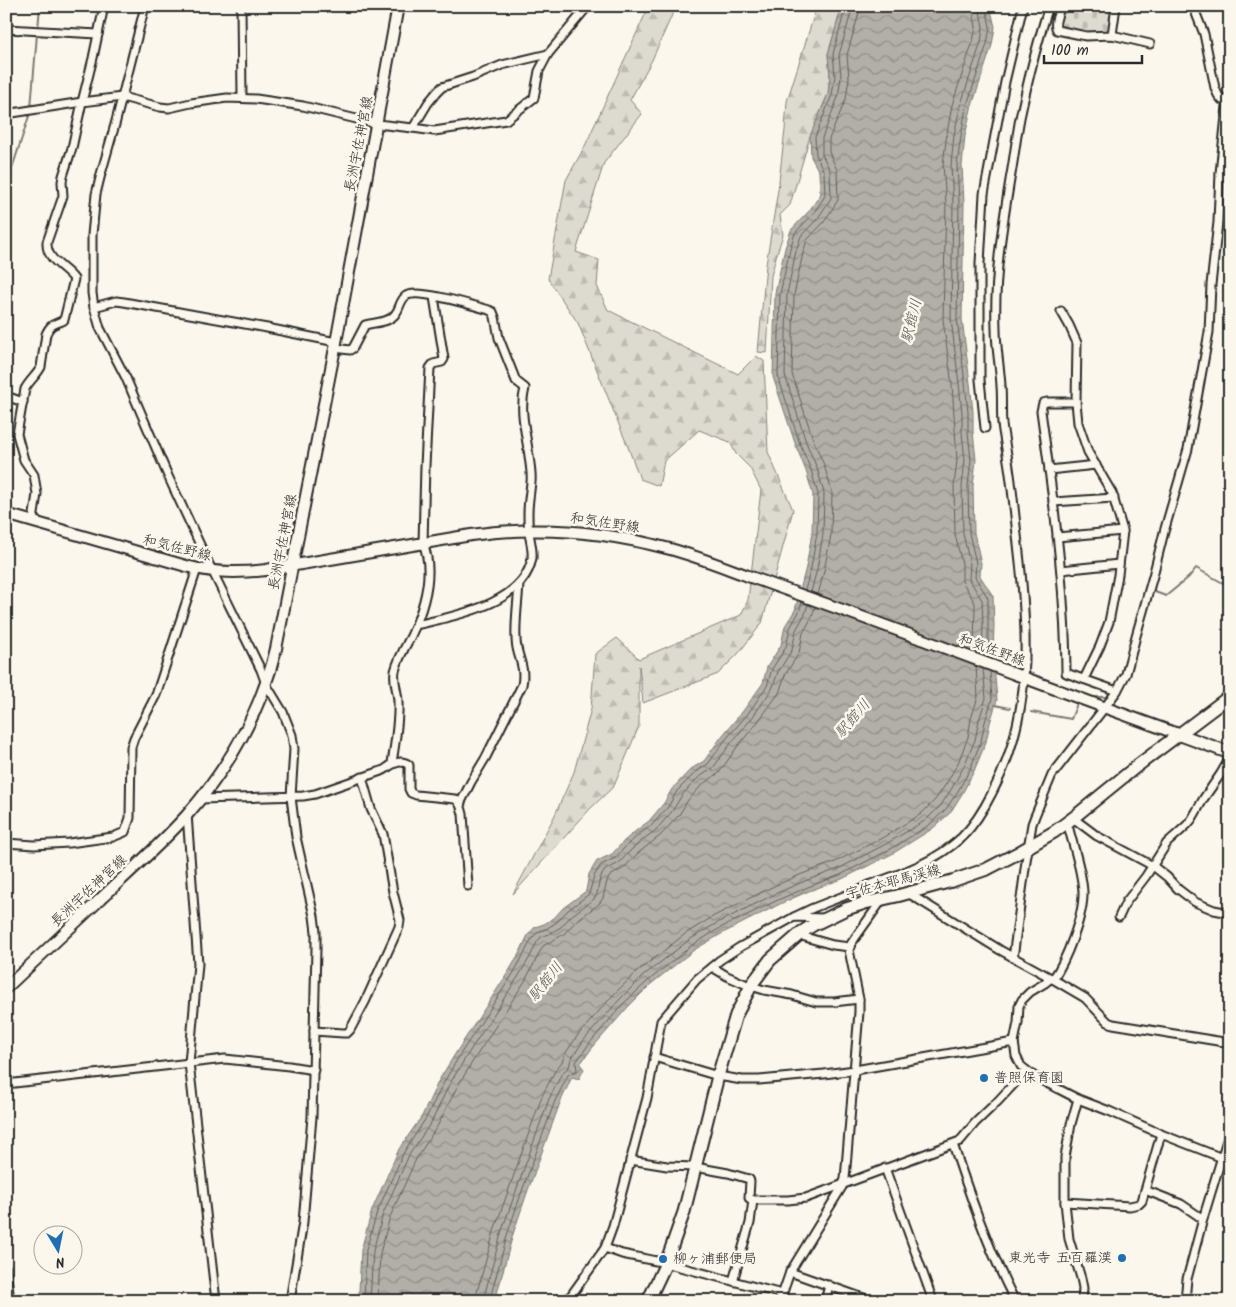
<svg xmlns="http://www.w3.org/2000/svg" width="1236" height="1307" font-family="Kalam,'Klee One',sans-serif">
<defs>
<pattern id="forest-firs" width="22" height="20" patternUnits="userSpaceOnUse" patternTransform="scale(1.25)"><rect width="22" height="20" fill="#dddad0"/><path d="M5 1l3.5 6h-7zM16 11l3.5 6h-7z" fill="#bebbb3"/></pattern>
<pattern id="cemetery-stones" width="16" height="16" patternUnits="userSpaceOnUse" patternTransform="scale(1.25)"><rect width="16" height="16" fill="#dddad0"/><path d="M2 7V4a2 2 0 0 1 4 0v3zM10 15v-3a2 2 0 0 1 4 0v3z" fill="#bebbb3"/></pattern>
<pattern id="water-waves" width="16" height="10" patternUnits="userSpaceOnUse" patternTransform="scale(1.25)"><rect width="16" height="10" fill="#b1afa7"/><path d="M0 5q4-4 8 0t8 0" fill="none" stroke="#908f88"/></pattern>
</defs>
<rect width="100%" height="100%" fill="#fbf7ec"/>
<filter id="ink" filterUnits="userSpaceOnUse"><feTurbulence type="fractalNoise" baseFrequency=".02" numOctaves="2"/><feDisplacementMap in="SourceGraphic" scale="10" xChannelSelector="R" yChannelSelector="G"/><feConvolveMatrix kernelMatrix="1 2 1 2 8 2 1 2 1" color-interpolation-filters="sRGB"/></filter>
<g filter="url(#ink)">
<g fill="url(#forest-firs)" stroke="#84827e">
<path d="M649,6H676L652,60L630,100L642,114L604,163L576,252L599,260L597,286L608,310L738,374L756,356L764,361L768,452L793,510L762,623L738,654L718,674L643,703L639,666V726L614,786L590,809L513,894L554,817L574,772L591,709L595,654L617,638L639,659L741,615L748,600L761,490L750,468L736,454L730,442L699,430L664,461L659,486L640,479L628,447L578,323L548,279L566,180L584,148Z"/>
<path d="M817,6H842L828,54L830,76L828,94L810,136L790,205L780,215L783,235L777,253L771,276L767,353L758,352L766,265L778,190L785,130L787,101Z"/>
</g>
<path fill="url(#cemetery-stones)" stroke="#84827e" d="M1062,6H1117L1109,33H1075L1057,26Z"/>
<path fill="url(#water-waves)" stroke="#7b7a75" d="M842,6H990L995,27L992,45L971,109L965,136L962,166L964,203L962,319L970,383L973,412V432L976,460L973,486L974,533L981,563L980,576L993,596L994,625L993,654L997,700L990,723L986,742L974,771L962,794L950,813L932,829L892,854L842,879L809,891L782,903L723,933L694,950L651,984L628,1007L593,1047L580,1064L584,1069L579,1079L572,1077L560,1103L527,1193L513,1234L495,1301H359V1291L361,1250L372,1210L399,1149L422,1116L439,1080L457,1051L509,971L520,952L528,935L535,927L544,924L554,918L563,908L586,891L589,874L597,861L612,854L624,841L638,829L649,821L664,803L672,789L691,769L704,761L722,736L743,711L763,683L767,667L781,645L785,626L795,610L806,567L812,533L813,495L806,471L796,446L773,377L775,293L785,248L791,230L809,211L820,195L819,172L811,157L810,136L828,94L830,76L828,54Z"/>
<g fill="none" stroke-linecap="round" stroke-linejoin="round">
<g stroke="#61605d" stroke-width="1">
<path d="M972,6L976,27L973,41L952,105L947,133L943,164L946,203L943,320L952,385L957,460L954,486L955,534L962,564V581L975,603L974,652"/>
<path d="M979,6L983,27L981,42L960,107L954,135L951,165L953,203L951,319L959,384L962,413V433L965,460L962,486L963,534L970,564L969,579L982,600L983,625L982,655"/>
<path d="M986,6L990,27L987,44L966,108L961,136L957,165L959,203L957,319L965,383L968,412V432L971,460L968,486L969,533L976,563L975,577L988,598V657"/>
<path d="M805,590L811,568L817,533L818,494L811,470L800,444L778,376L780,294L790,249L795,233L813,214L825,196L824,172L816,155L815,137L832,95L835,76L833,54L846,6"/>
<path d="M811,592L817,569L823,534L824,493L817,468L806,442L785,375L787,294L796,251L801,236L818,218L831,198L830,171L822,154V138L838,97L841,77L839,55L853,6"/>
<path d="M818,595L824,571L831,535L832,492L824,465L813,439L792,374L794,295L803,253L807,240L824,222L838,200L837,170L829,152V139L846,99L849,78L847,55L859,13L860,6"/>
<path d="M364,1301L366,1250L377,1212L404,1152L426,1118L444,1082L461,1053L513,974L524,954L532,938L538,932L546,929L557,922L567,911L589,894L594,876L601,865L615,858L627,845L641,833L652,825L668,807L677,791L695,773L708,764L726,739L747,715L767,686L772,669L786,647L790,628L799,612L802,602"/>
<path d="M370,1301L373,1251L383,1214L409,1155L432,1121L449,1085L466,1057L518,977L530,957L537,942L541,937L549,934L561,927L571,916L594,899L597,894L600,878L605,870L619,863L632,849L645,838L656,830L673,810L682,795L698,778L713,768L731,743L752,718L772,689L778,672L792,650L796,630L805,614L808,604"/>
<path d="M378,1301L380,1253L390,1217L416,1159L438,1125L456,1089L473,1061L525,981L543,946L564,934L576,921L599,904L603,898L607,881L610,876L624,868L637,854L661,835L679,815L688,800L703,784L719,773L737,747L757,723L779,693L785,675L799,653L803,633L812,617L815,607"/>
<path d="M477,1301V1292L495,1228L542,1096L556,1069L562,1062L565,1054L578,1035L614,994L638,971L685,934L714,916L774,886L802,874L835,862L882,838L921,814L935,800L946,784L958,763L968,737L971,719L978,697L976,666"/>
<path d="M484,1301L485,1293L502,1230L549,1099L562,1073L569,1067L571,1059L584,1040L620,999L643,976L689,940L717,923L777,893L805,881L838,869L886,844L926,820L941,805L952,788L964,766L975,740L979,720L986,698L983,669"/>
<path d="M490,1301L491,1295L508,1232L522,1191L555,1101L568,1075L571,1073L577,1071L576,1062L589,1044L624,1003L648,981L691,946L720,928L780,899L808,887L840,875L889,850L929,825L946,809L958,791L970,769L981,741L985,722L992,699L990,671"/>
</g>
<g stroke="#7b7a75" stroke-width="2">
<path d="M38,29L40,6"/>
<path d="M1217,80L1219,90"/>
<path d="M31,108L37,34"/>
<path d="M6,187L30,113"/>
<path d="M1152,592V591L1166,596L1189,577L1196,568L1223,583L1230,567"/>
<path d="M1119,694L1126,682L1128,676"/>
<path d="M1090,697H1110"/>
<path d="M995,705L1010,708"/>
<path d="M1031,712L1071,719L1078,701"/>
</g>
<g stroke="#2b2b2b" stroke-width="11">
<g id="street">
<path d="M145,6L116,121L101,174L96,194L92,235V293L94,307L100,328L126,378L168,476L208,562L261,670L266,684L283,712L292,735L294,749L291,797L296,837L314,916L316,932V948L312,1117L303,1222L290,1301"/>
<path d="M241,6L242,98"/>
<path d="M1061,6C1058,14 1053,24 1057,30L1086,36L1112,35L1150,44"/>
<path d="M1193,6L1204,34L1215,88L1218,95L1222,100L1230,99"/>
<path d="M6,29L98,34"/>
<path d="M1112,35L1116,6"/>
<path d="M6,114L82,102L122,97L160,107L169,108L191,103L227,98L256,99L303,106L377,124L413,128L428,103L437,92L442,87L473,77L502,65L548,54"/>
<path d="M413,128L434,131L441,130L506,120L534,98L539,71L548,54L588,6"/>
<path d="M1220,173L1230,176"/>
<path d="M94,307L116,301L124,302L267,328L336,342"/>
<path d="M1061,311L1069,325L1077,343L1076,402L1078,423L1088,452L1112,493L1123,531L1118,575L1109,622L1100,646L1084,679"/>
<path d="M335,348L350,350L353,348L365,325C375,322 390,323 396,313C400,308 400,300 406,296C417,288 475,306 489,310L493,312L495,317L499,338L516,381L525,388C519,410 526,433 529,456C530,465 532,474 531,482C530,493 528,503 528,513C528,519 528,526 529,532C530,541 533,549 532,558C524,605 453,616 416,625"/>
<path d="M6,396L23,402"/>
<path d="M1076,402H1047L1043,403L1041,411C1053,497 1065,583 1066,670V673L1117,691"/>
<path d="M985,428L980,380V263L984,194L1005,82L1023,6"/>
<path d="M1049,470L1096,465"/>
<path d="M1053,502L1114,498"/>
<path d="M33,521L37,494L34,475L24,460L17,434L25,389C29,381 37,375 41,367L46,334C51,323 54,325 64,320L74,279C65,266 46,261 47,242L63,196L62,182L63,176L72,148L82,102L93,58L104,6"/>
<path d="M1057,537L1123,531"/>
<path d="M1061,570L1119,564"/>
<path d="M392,763C395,743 399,722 398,702C398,692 393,682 395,671C398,659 405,647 411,636C424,608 435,573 423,543L425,466L430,368L433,364L442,362L444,359L434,297"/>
<path d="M200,799L303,796L315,794L384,770C391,765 400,758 409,765V789L411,793L416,795L455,799C461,802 461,808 463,814L468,886"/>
<path d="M460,804L471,782L486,757L522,685C526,665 516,656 516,639C515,621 518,602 519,584"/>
<path d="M187,814L198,964L189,1063L216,1301"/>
<path d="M1073,818L1097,836L1153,866L1167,877L1178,889L1195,902L1214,910L1230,913"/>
<path d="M6,843L34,845L69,843L113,837L125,832L130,818L131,747L134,738L156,695L197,569"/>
<path d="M908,893L1000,950L1051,978L1085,998L1108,1022L1113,1024L1230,1043"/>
<path d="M794,917L813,908L864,888L869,885C903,873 935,862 962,837C975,824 984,809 992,793C1034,714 1028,630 1018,544C1015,518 1013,493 1009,467C1007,453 1004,439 1002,424C1001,412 1002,399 1001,386C1000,367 996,348 996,328C994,278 1002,229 1010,180C1014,159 1016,139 1020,118C1028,80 1037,43 1049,6"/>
<path d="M1119,917L1126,902L1146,876L1167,843L1187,825L1192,819L1204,798L1220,775L1230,758"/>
<path d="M798,935L833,945L850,947"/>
<path d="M1013,958L1026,861L1032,824L1035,816L1052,775L1105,707L1117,691L1126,674L1136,636L1153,576L1164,532L1188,449L1209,332L1211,285L1218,222L1220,173L1227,106L1230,94"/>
<path d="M712,967L727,976L745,984L764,990L792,995L816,1002H834L859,999"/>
<path d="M1051,978L1045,983L1030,992L1022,1000L1019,1006L1018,1023L1014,1042L1016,1056L1021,1066L1035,1077L1078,1099L1109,1111L1161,1134L1230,1161"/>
<path d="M1053,979C1066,961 1084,915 1083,892C1082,871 1074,849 1069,829L1065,823"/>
<path d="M314,1031L343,1033H347L350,1030L365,1002L399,927L400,920L393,892L383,834L371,809L362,777"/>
<path d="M654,1057L718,1076L742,1080H759L824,1074L855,1070L1014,1042"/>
<path d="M6,1084L225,1059L289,1066L314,1070"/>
<path d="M1078,1099L1071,1124L1065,1157V1202L1069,1239L1081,1278L1083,1288L1082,1301"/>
<path d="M953,1144C970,1197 989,1251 1015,1301"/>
<path d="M630,1160L667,1166L695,1167L728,1173L749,1179L750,1181L749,1198L753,1200H788L806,1198L960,1141L975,1123L997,1102L1026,1071"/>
<path d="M885,1168L933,1301"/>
<path d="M1145,1190L1181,1204L1203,1219"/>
<path d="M1065,1202L1130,1206L1139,1204L1142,1201L1161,1134"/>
<path d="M605,1248L622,1254L661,1262L782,1294"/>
<path d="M6,1268L10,1301"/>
<path d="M790,1272L872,1301"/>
<path d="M733,1281L750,1223L753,1200"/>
<path d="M567,1301L605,1248L613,1226L647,1098L661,1021L697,979L720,960L740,947L794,917L823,918"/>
<path d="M780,1301L790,1272L842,1187L845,1179L859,1012V999L849,950L851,944L855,938L882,900"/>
<path d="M825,1301L829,1285"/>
<path d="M1185,1301L1187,1279L1203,1219L1230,1130"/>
</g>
</g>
<g stroke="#2b2b2b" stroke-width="14">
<g id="secondary">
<path d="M6,514L186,566C211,573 240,573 266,570L471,535C535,526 603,531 666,548C694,555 721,566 748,576C781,588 815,600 848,612C958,652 1068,695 1178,734"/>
<path d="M6,988C40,956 74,924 108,892C135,867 163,842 187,815C229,767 261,711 276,649L335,348L398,6"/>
</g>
</g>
<g stroke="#2b2b2b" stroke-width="15">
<g id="primary">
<path d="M1178,734L1230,753"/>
<path d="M648,1301L666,1263L684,1212L718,1076L736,1015L752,984L770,960L802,932L813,925L846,909L865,903L897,896L952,881L987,869L1016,854L1054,832L1073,818L1137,766L1230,696"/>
</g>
</g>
<use href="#street" stroke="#fbf7ec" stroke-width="7"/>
<use href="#secondary" stroke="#fbf7ec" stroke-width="10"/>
<use href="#primary" stroke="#fbf7ec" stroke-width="11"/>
</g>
</g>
<g fill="#1f6fb2" stroke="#fbf7ec" stroke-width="2">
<circle cx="984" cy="1078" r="5"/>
<circle cx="1122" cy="1258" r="5"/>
<circle cx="663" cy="1259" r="5"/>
</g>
<g text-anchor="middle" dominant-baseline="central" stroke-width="5" stroke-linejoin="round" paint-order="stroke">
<g font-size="14" fill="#2b2b2b" stroke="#fbf7ec">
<text transform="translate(359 144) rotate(-79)">長洲宇佐神宮線</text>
<text transform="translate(605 523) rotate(8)">和気佐野線</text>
<text transform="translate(283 542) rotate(-79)">長洲宇佐神宮線</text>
<text transform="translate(177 548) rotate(14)">和気佐野線</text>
<text transform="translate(992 650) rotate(20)">和気佐野線</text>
<text transform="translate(893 882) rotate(-15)">宇佐本耶馬渓線</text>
<text transform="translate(89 891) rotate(-43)">長洲宇佐神宮線</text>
</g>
<g font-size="14" fill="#2b2b2b" stroke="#fbf7ec" text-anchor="start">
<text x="994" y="1078">普照保育園</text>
<text x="1112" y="1258" text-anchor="end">東光寺 五百羅漢</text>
<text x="673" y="1259">柳ヶ浦郵便局</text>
</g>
<g font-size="15" font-style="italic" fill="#5a5956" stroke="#fbf7ec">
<text transform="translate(912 321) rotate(-76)">駅館川</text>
<text transform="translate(853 719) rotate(-49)">駅館川</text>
<text transform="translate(546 982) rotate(-51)">駅館川</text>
</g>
</g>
<rect width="1236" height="1307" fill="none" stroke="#fbf7ec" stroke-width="25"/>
<rect x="12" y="12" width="1211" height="1282" fill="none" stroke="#2b2b2b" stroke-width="2" filter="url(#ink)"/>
<g transform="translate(58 1250) rotate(170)"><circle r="24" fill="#fbf7ec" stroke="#a8a59f"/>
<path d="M0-4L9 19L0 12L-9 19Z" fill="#1f6fb2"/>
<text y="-8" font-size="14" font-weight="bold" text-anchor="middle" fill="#2b2b2b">N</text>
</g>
<path d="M1044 55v8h98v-8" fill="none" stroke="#2b2b2b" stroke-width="2.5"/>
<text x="1051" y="55" font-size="15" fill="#2b2b2b" stroke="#fbf7ec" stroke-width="4" paint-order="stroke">100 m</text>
</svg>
